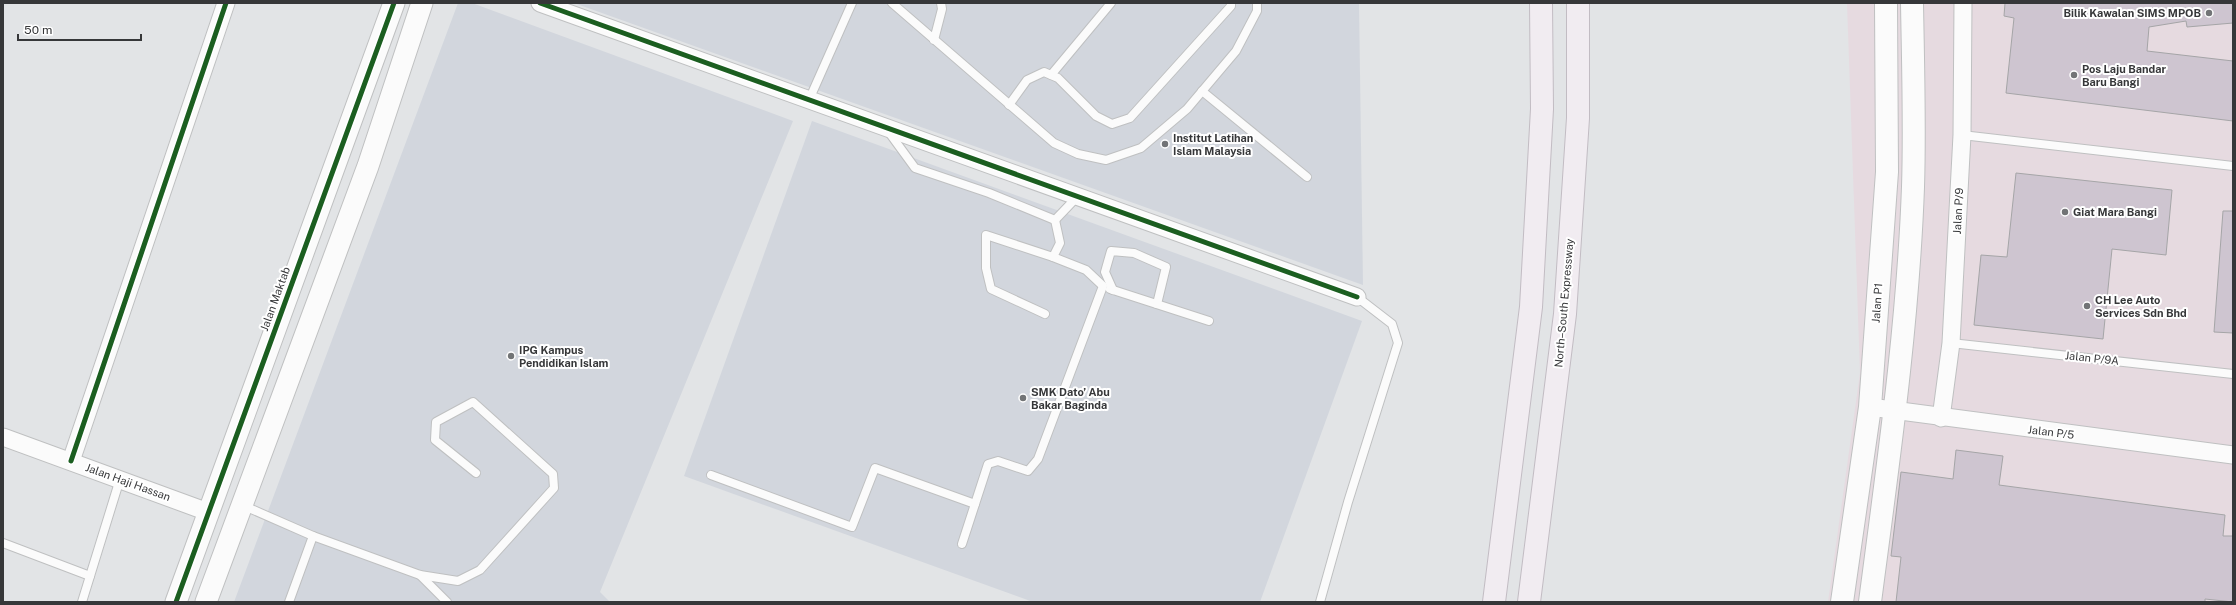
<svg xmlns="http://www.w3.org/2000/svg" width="2236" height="605" font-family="'Public Sans',sans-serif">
<rect width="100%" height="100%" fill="#e2e4e6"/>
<g fill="#d2d6dd">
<path d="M458,3H472L793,121L600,592L610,602H234Z"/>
<path d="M574,3H1359L1363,285Z"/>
<path d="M812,121L1362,321L1260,602H1033L684,476Z"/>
</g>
<path fill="#e6dae0" d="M1847,3H2233V602H1828L1860,373Z"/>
<g fill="#cec5d0" stroke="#a5a5a7">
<path d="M2005,3H2233V23L2187,27L2186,21L2149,27L2147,51L2233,61V121L2006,93L2014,18L2004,16Z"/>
<path d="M2016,173L2172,190L2166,255L2112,249L2103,339L1974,325L1981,255L2007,257Z"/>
<path d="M2223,211H2233V333L2214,332Z"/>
<path d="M1956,450L2003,456L1999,485L2225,515L2223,536H2233V602L2205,599V602H1896L1901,557L1891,556L1901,472L1953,479Z"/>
</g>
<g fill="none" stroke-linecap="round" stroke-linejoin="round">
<g stroke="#bfc0c1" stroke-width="10">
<g id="service">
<path d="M892,3L1054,143L1078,154L1106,160L1141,148L1187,109L1236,51L1257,11V3"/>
<path d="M934,40L942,9L941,3"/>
<path d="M1051,75L1111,3"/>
<path d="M1202,91L1307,177"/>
<path d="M809,100L852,3"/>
<path d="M1009,105L1027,80L1044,72L1058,78L1096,116L1112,124L1130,118L1231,6V3"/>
<path d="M888,131L915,168L989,193L1055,220L1077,197"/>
<path d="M1962,135L2233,166"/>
<path d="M1110,289L1209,321"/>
<path d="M1113,290L1105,272L1111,251L1134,253L1166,267L1157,304"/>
<path d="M1045,314L991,289L986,268V235L1053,257"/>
<path d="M1951,343L2233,374"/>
<path d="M711,475L852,527L875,468L975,504"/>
<path d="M242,505L313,536L420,575L458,581L480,570L554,488L553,474L473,402L436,422L435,440L476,473"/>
<path d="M3,543L90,576"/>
<path d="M962,544L988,464L998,461L1028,471L1038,459L1103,286L1086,270L1053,257L1060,243L1055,220"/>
<path d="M420,575L447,602"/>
<path d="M82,602L120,479"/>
<path d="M289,602L313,536"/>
<path d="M1320,602L1348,502L1398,343L1392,324L1357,297"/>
</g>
</g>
<g stroke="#bfc0c1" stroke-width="19">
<g id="minor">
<path d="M540,3L1357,297"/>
<path d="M1870,407L2233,455"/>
<path d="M1941,418L1951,343L1962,135L1963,3"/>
<path d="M3,437L208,512"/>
<path d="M71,461L226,3"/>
</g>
</g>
<g stroke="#bfc0c1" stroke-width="23">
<g id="tertiary">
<path d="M176,602L394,3"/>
<path d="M206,602L368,166L422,3"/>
</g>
</g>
<g stroke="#bfc0c1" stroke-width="24">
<g id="secondary">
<path d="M1842,602L1870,407L1887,172L1886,3"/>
<path d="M1870,602C1888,464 1908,326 1913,187C1915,126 1913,64 1912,3"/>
</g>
</g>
<g stroke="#c2bcc3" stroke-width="24">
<g id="motorway">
<path d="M1494,602L1531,307L1542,109L1541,3"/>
<path d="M1529,602L1565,314L1578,118V3"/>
</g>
</g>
<use href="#service" stroke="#fbfbfb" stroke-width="8"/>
<use href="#minor" stroke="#fbfbfb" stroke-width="17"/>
<use href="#tertiary" stroke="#fbfbfb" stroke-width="21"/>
<use href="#secondary" stroke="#fbfbfb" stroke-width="22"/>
<use href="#motorway" stroke="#f1ecf1" stroke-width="22"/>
<g stroke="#fff" stroke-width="8">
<g id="cycleway">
<path d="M540,3L1357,297"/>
<path d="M71,461L226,3"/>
<path d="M176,602L394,3"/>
</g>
</g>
<use href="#cycleway" stroke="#1b5e20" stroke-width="5"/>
</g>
<g fill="#727476" stroke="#fff" stroke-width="1.5">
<circle cx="2209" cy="13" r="4"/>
<circle cx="2074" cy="75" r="4"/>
<circle cx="1165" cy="144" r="4"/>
<circle cx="2065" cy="212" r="4"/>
<circle cx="2087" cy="306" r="4"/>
<circle cx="511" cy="356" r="4"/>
<circle cx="1023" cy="398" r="4"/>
</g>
<g text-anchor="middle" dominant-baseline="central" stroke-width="4" stroke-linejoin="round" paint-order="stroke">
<g font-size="11" font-weight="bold" fill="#363739" stroke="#fff" text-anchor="start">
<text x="2201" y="13" text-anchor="end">Bilik Kawalan SIMS MPOB</text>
<text x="2082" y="69">Pos Laju Bandar<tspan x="2082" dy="13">Baru Bangi</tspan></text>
<text x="1173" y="138">Institut Latihan<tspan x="1173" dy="13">Islam Malaysia</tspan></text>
<text x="2073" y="212">Giat Mara Bangi</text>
<text x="2095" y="300">CH Lee Auto<tspan x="2095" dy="13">Services Sdn Bhd</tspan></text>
<text x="519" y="350">IPG Kampus<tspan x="519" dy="13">Pendidikan Islam</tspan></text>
<text x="1031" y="392">SMK Dato’ Abu<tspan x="1031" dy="13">Bakar Baginda</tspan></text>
</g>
<g font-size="11" fill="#363739" stroke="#fff">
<text transform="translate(1958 211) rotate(-87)">Jalan P/9</text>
<text transform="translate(275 299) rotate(-70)">Jalan Maktab</text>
<text transform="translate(1564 303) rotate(-85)">North–South Expressway</text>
<text transform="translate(1877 303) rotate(-86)">Jalan P1</text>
<text transform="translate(2092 358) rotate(6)">Jalan P/9A</text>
<text transform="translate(2051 432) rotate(7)">Jalan P/5</text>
<text transform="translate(128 482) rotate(20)">Jalan Haji Hassan</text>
</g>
</g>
<rect width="2236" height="605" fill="none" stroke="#363739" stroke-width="8"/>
<path d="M18 34v6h123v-6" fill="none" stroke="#363739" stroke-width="2"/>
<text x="24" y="34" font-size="12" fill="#363739" stroke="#ffffff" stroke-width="3" paint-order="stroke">50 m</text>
</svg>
